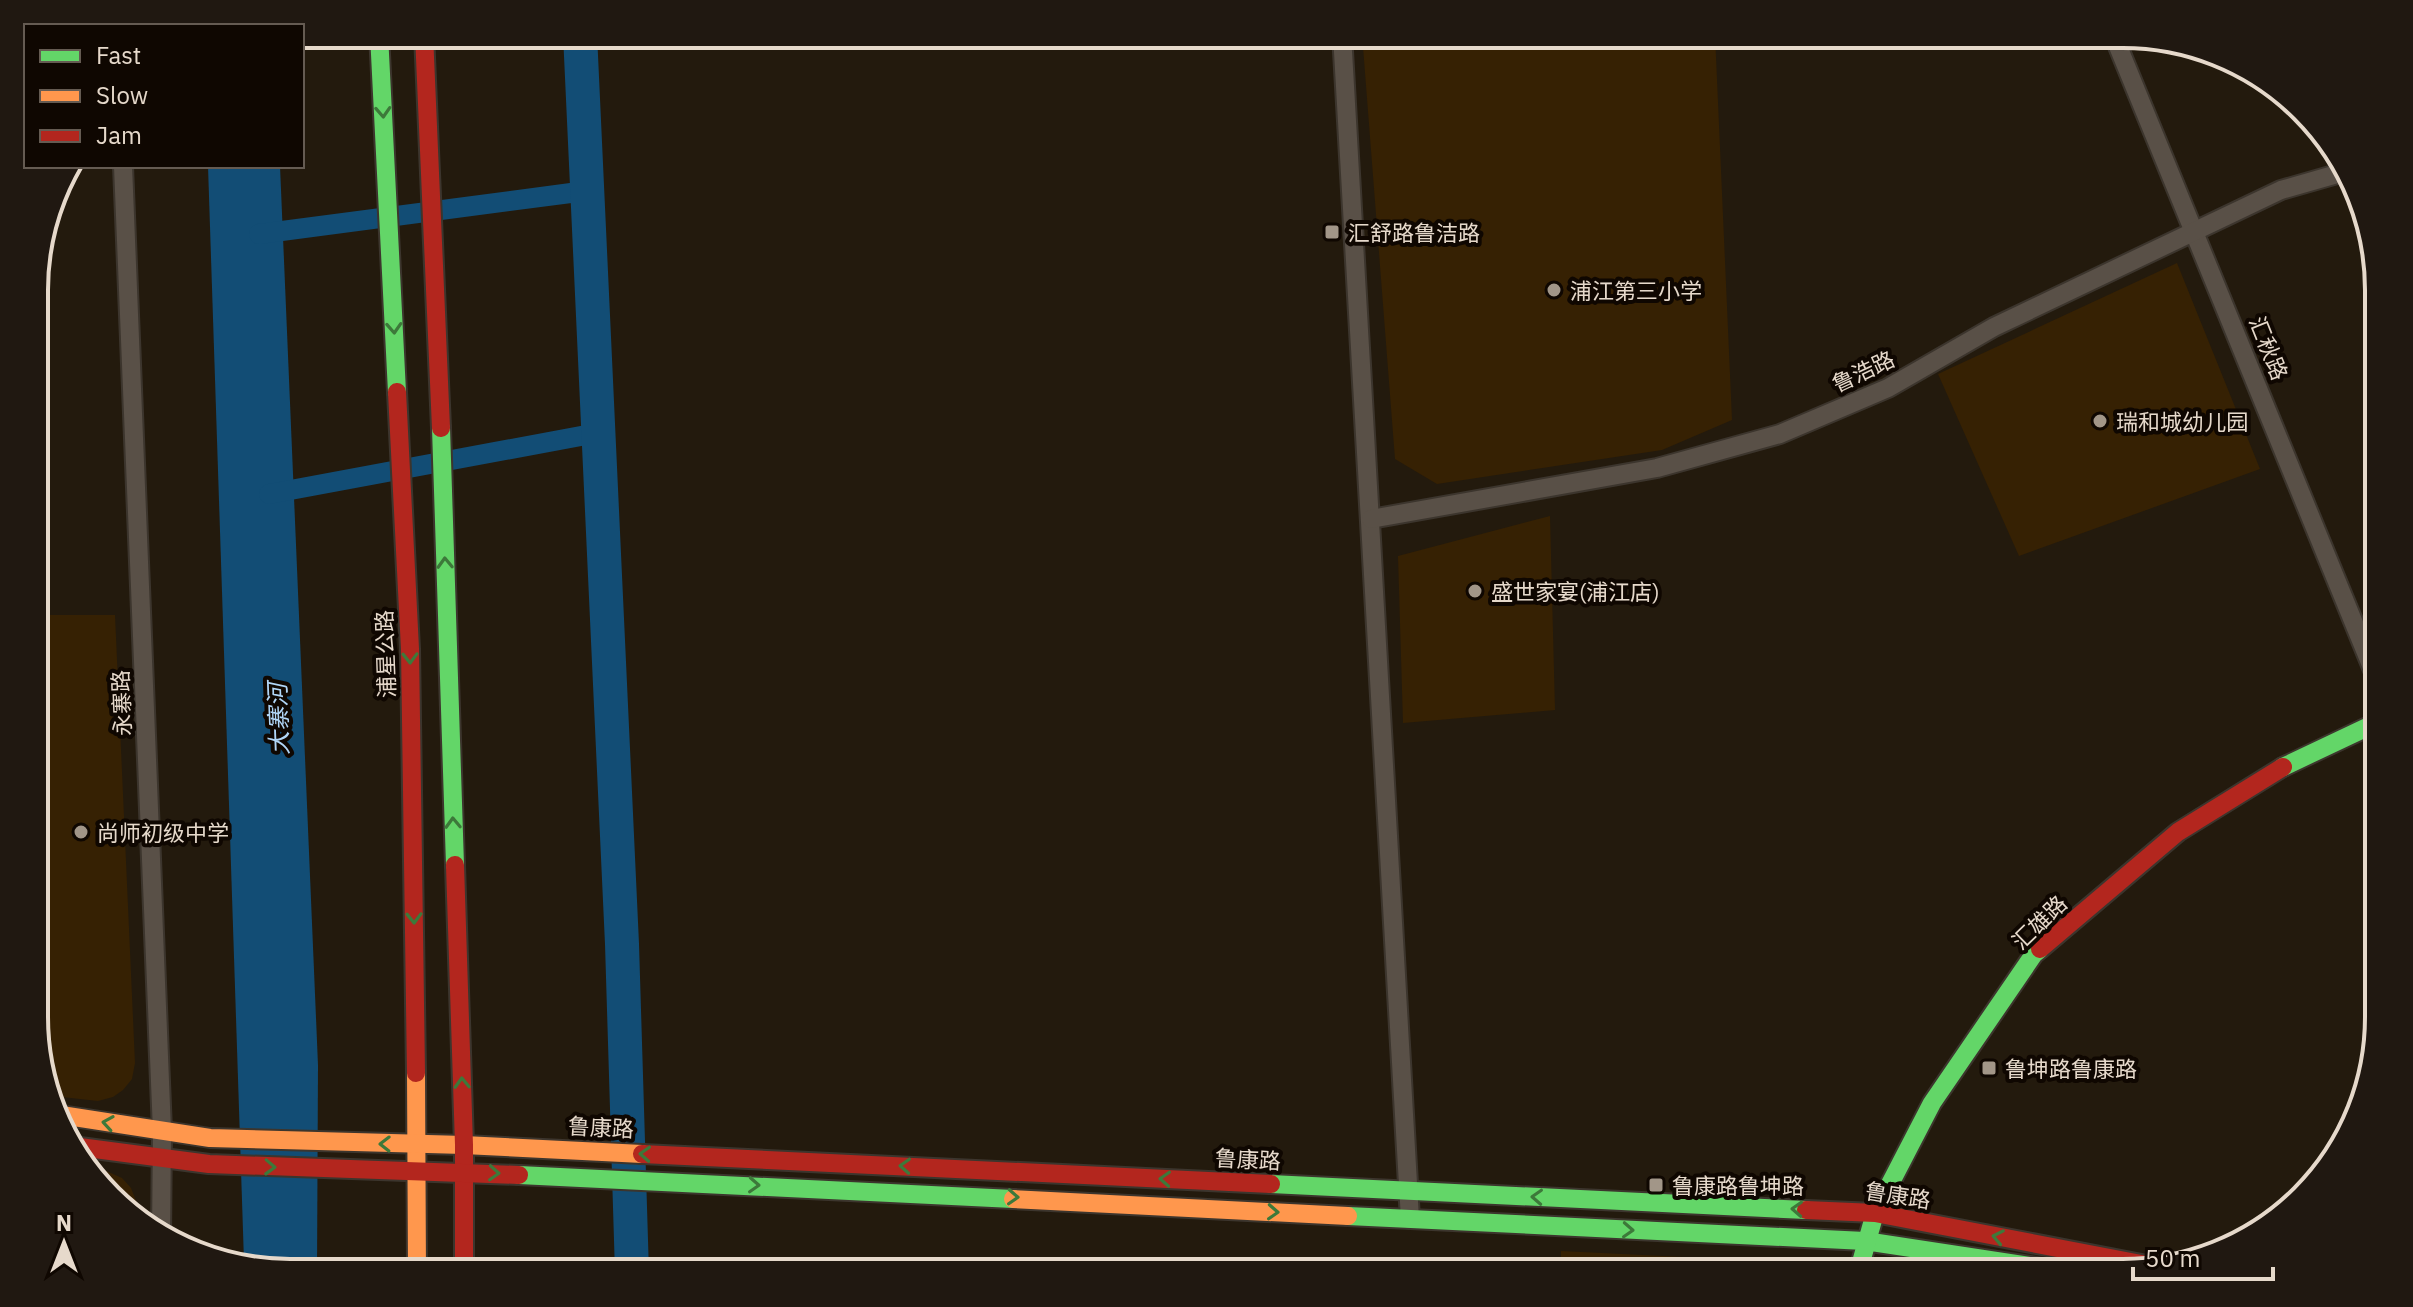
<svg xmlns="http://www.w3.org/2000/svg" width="2413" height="1307" font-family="'IBM Plex Sans','Noto Sans SC',sans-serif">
<rect width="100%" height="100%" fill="#231a0d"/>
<g fill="#362103">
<path d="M1362,34H1715L1732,420L1662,450L1437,484L1395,459Z"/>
<path d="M2177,263L2260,469L2019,556L1938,374Z"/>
<path d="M1550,516L1555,710L1403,723L1398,556Z"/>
<path d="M36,615H115L135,1063L132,1079L123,1090L113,1097L98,1101L53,1096L36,1050Z"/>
<path d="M86,1168L104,1170L122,1178L131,1188L138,1206L137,1216Z"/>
<path d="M1561,1251L1784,1262L1804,1273H1561Z"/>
</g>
<path fill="#124d75" d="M208,166H280L318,1065L317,1273H290L244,1261Z"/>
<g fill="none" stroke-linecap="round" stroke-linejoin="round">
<g stroke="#124d75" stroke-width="20">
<path d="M259,234L586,191"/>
<path d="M269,494L597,433"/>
</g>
<path stroke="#124d75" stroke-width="34" d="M580,34L622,944L632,1273"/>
<g stroke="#3c352d" stroke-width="22">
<g id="street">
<path d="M1342,34L1410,1219"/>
<path d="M2113,34L2378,682"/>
<path d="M123,166L162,1131L161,1238"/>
<path d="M1371,519L1657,468L1780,434L1888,388L1994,327L2281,190L2344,172"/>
</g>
</g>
<g stroke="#3c352d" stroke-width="22">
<g id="fast">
<path d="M379,34L397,392"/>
<path d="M441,428L455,865"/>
<path d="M2283,767L2378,722"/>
<path d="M519,1175L1013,1199"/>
<path d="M1271,1184L1806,1210"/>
<path d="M1348,1216L1865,1241L2069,1272"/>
<path d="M1858,1273L1875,1213L1932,1103L2034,954L2040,949"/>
</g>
</g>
<g stroke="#3c352d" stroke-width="22">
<g id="slow">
<path d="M416,1073L417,1273"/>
<path d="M61,1115L210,1138L464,1145L642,1154"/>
<path d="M1013,1199L1348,1216"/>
</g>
</g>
<g stroke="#3c352d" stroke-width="22">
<g id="jam">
<path d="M424,34L441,428"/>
<path d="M397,392L410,649L416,1073"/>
<path d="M455,865L464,1145V1273"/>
<path d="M2040,949L2178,832L2283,767"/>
<path d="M72,1146L209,1164L519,1175"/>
<path d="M642,1154L1271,1184"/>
<path d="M1806,1210L1875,1213L2157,1267"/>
</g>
</g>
<use href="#street" stroke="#595047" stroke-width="18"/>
<use href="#fast" stroke="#63d668" stroke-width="18"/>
<use href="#slow" stroke="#ff974d" stroke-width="18"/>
<use href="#jam" stroke="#b3261e" stroke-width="18"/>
</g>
<defs><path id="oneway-chevron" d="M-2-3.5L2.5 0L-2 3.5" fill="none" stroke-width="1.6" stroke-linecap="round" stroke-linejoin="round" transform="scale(2)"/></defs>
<g stroke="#3d793a">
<use href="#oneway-chevron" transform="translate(383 112) rotate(87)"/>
<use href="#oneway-chevron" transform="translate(394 328) rotate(87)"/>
<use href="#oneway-chevron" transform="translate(445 563) rotate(-92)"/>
<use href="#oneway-chevron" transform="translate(410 658) rotate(89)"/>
<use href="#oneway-chevron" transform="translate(453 823) rotate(-92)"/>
<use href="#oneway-chevron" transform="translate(414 918) rotate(89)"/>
<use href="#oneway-chevron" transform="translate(462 1083) rotate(-92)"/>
<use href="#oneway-chevron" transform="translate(108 1123) rotate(-171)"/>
<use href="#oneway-chevron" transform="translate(385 1144) rotate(-179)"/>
<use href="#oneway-chevron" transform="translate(645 1154) rotate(-177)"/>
<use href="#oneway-chevron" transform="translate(905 1166) rotate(-177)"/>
<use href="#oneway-chevron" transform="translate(270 1167) rotate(2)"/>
<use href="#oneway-chevron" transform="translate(494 1173) rotate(3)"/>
<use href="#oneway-chevron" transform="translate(1165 1179) rotate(-177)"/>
<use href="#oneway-chevron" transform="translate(754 1185) rotate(3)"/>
<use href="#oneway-chevron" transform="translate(1013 1197) rotate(3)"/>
<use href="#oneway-chevron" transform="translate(1537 1197) rotate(-177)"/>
<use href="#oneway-chevron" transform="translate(1797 1209) rotate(-177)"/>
<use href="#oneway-chevron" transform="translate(1273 1212) rotate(3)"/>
<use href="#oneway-chevron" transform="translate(1628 1230) rotate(3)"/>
<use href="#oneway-chevron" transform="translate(1998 1237) rotate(-169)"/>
</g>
<g fill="#a29688" stroke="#0f0701" stroke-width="3">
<rect x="1324" y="224" width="16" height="16" rx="4"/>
<circle cx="1554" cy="290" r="8"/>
<circle cx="2100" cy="421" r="8"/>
<circle cx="1475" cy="591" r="8"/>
<circle cx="81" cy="832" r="8"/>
<rect x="1981" y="1060" width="16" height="16" rx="4"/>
<rect x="1648" y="1177" width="16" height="16" rx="4"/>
</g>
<g text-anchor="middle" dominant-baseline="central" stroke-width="8" stroke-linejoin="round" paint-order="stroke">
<g font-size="22" fill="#e6d9cb" stroke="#0f0701" text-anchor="start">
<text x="1348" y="232">汇舒路鲁洁路</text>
<text x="1570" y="290">浦江第三小学</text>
<text x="2116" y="421">瑞和城幼儿园</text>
<text x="1491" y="591">盛世家宴(浦江店)</text>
<text x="97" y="832">尚师初级中学</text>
<text x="2005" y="1068">鲁坤路鲁康路</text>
<text x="1672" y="1185">鲁康路鲁坤路</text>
</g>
<g font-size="22" fill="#e6d9cb" stroke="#0f0701">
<text transform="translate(2269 348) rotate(68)">汇秋路</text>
<text transform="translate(1863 371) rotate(-25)">鲁浩路</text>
<text transform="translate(385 654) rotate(-92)">浦星公路</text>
<text transform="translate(121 703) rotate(-92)">永寨路</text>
<text transform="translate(2039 922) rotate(-44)">汇雄路</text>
<text transform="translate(601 1127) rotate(3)">鲁康路</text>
<text transform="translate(1248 1159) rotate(3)">鲁康路</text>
<text transform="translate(1898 1195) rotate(9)">鲁康路</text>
</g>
<g font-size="24" font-style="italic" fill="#b1d6f7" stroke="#0f0701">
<text transform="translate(278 719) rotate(-92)">大寨河</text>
</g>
</g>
<path d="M0 0H2413V1307H0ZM290 48H2123A242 242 0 0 1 2365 290V1017A242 242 0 0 1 2123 1259H290A242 242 0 0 1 48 1017V290A242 242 0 0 1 290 48Z" fill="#201811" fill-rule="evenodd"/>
<path fill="none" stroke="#e6d9cb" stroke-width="4" d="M290 48H2123A242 242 0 0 1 2365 290V1017A242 242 0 0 1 2123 1259H290A242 242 0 0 1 48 1017V290A242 242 0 0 1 290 48Z"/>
<rect x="24" y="24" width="280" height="144" fill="#0f0701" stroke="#655b52" stroke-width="2"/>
<rect x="40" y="50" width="40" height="12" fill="#63d668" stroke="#655b52" stroke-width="2"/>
<text x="96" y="64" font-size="24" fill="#e6d9cb">Fast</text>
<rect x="40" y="90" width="40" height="12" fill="#ff974d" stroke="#655b52" stroke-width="2"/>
<text x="96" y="104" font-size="24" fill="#e6d9cb">Slow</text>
<rect x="40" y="130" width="40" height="12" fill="#b3261e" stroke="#655b52" stroke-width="2"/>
<text x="96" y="144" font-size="24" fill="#e6d9cb">Jam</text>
<g transform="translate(64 1243)" stroke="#0f0701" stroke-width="6" paint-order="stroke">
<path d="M0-6L14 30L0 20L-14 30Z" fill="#e6d9cb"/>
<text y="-12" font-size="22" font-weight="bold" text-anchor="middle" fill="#e6d9cb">N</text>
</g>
<path d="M2133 1267v12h140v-12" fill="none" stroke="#e6d9cb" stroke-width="4"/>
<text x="2145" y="1267" font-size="24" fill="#e6d9cb" stroke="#0f0701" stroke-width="6" paint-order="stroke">50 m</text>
</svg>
